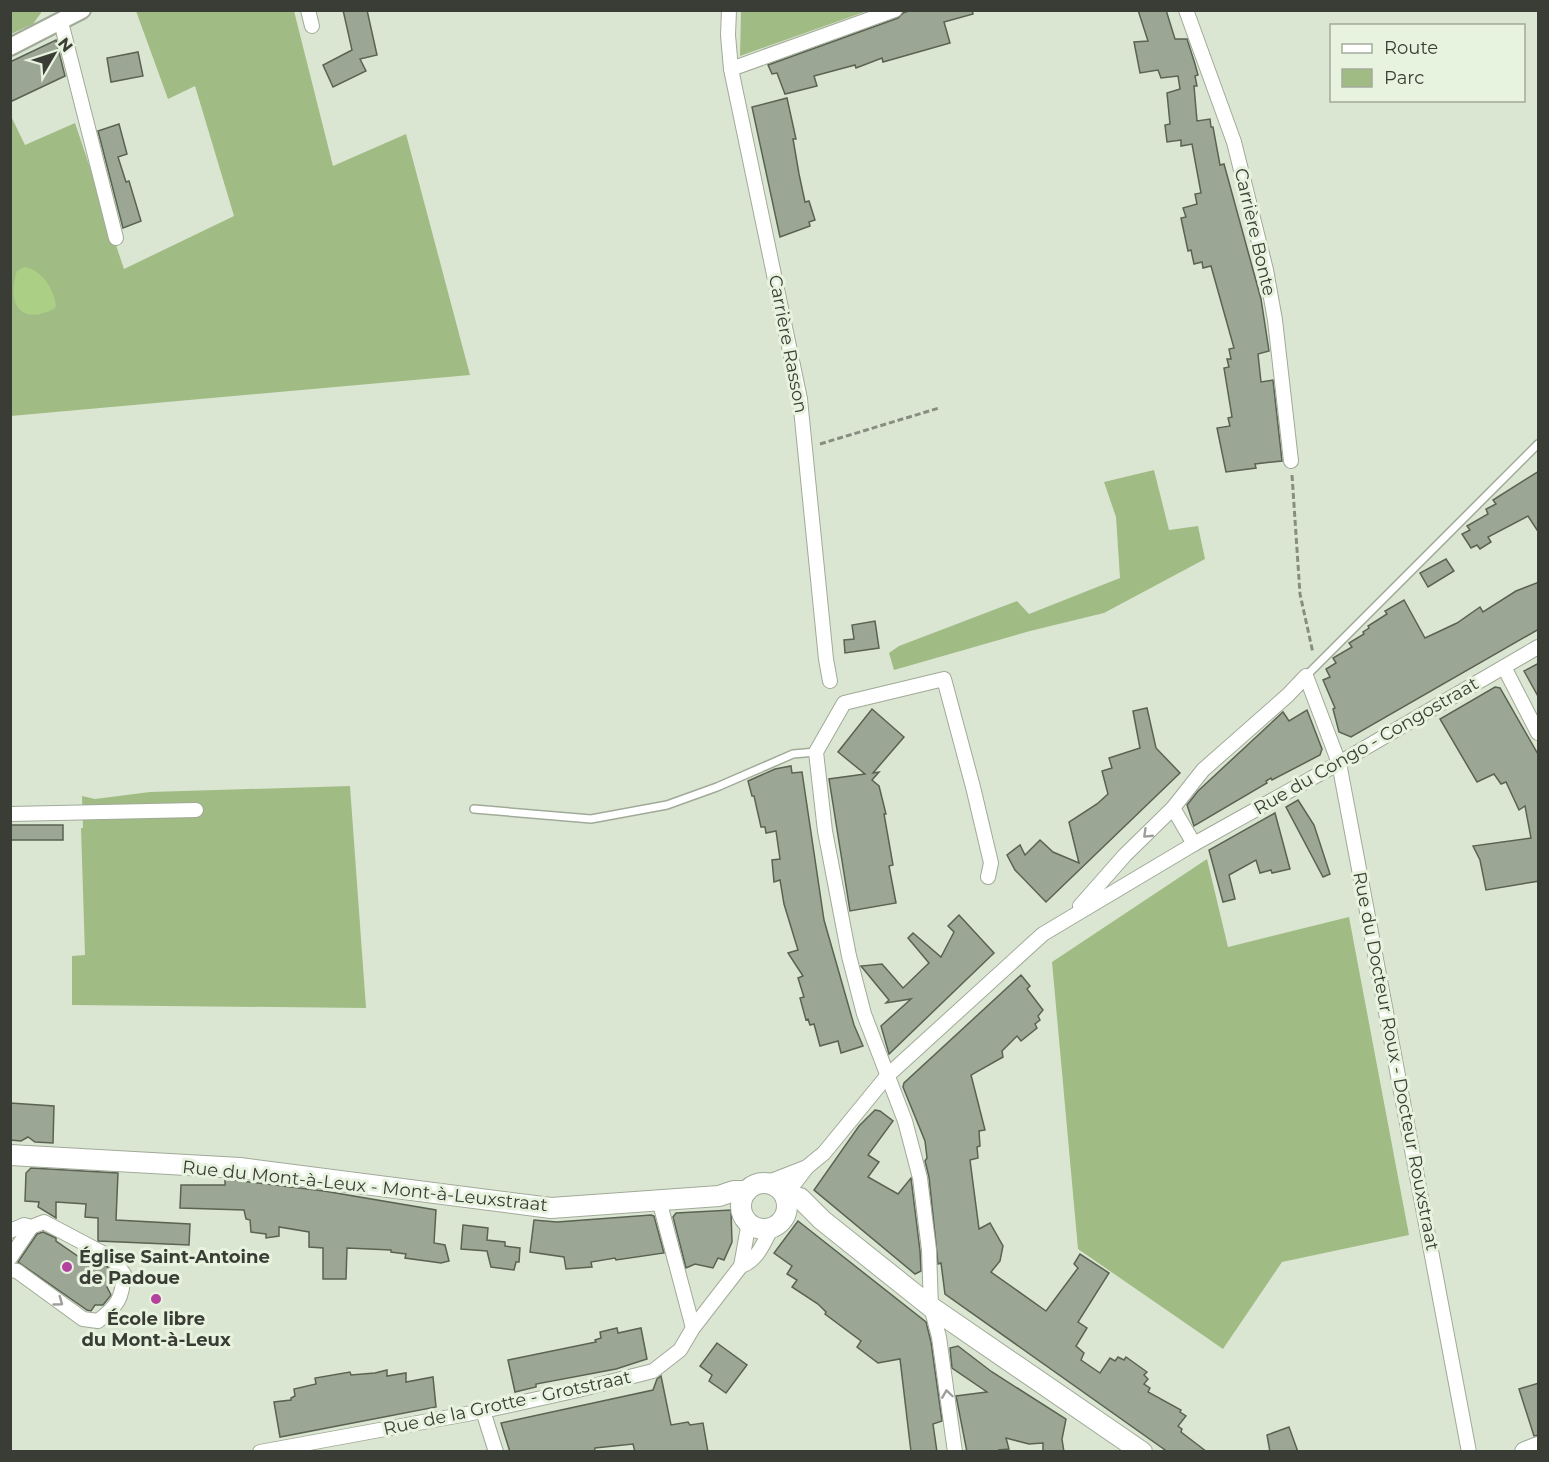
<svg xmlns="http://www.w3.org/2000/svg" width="1549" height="1462" font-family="Montserrat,sans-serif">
<rect width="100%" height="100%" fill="#dbe6d2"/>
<g fill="#a0bc84">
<path d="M10,11H41V13L33,24L11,34Z"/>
<path d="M136,11H294L333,166L406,134L470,375L11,416L10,114L25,145L75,123L124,269L234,216L195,86L168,99Z"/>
<path d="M741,11V10L867,11L740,56Z"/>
<path d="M1154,470L1169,530L1198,526L1205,559L1104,613L1030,631L894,670L889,653L899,646L1017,601L1029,614L1120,578L1116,517L1104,482Z"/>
<path d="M350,786L366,1008L72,1005V956L85,955L81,828H83L82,796L95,799L150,792Z"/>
<path d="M1207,859L1228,947L1349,917L1409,1235L1282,1262L1223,1349L1078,1249L1052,962Z"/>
</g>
<path fill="#aacf85" d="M25,267C42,270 54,289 56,306L54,309C20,326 6,303 17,271Z"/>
<g fill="#9ca694" stroke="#5a6352" stroke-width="1.5">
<path d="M343,10H367L377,55L360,59L366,71L333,87L323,65L352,50Z"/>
<path d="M911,10H972L973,14L944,22L950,43L883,62L882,58L856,68L855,65L814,76L817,86L785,94L777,73L772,74L768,65L898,18L903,13Z"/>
<path d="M1138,10H1166L1175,39H1187L1195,64L1198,75L1195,76L1197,86H1194L1197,121L1210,119L1211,127H1213L1220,165L1224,164L1261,299L1269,351L1258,354L1261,382L1273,380L1282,461L1255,464L1256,468L1226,472L1217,428L1230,426L1228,418L1232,417L1224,368L1229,367L1227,359H1231L1229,349L1234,348L1211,266L1203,268L1202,262L1194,264L1191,250L1188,251L1181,218L1186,217L1183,208L1197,204L1195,194L1201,193L1192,144L1181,146V140L1167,142L1165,125L1170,124L1167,93L1180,89L1178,76L1161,78L1158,70L1140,73L1134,42L1148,41Z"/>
<path d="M56,40L65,76L10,102V62Z"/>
<path d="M138,52L143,76L111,82L107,58Z"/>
<path d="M787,98L796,139H793L799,174L805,202L809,201L815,220L809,222L810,226L780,237L752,107Z"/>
<path d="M119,124L127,154L118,157L126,182L129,181L141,221L123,228L98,131Z"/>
<path d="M1539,471V533L1528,516L1488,537L1491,542L1480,549L1477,545L1471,548L1462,534L1470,530L1467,526L1488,514L1486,509L1496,504L1493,500Z"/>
<path d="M1446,559L1454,571L1428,587L1420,573Z"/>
<path d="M1539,582V629L1351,737L1339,732L1333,709L1335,708L1323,680L1330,677L1326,669L1336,663L1333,658L1352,647L1349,643L1364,634L1363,632L1369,628L1368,626L1387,614L1385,611L1404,600L1425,638L1457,623L1480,607L1483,612L1516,591Z"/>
<path d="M875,621L879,648L845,653L844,640L854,639L852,625Z"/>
<path d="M1539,663V698L1524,671Z"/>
<path d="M1495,687L1500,688L1539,756V881L1486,890L1480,860L1473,846L1531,838L1525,806L1519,810L1506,782L1501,784L1494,774L1477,782L1440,719Z"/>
<path d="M1147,708L1156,748L1180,773L1046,902L1015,870L1007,855L1020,845L1025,855L1040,840L1053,852L1079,863L1069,822L1097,804L1108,794L1102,771L1112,768L1109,758L1140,748L1133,711Z"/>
<path d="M872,709L904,737L873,773L879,772L872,780L879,786L886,814H884L893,865L889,866L896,903L850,911L829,779L865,774L838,752Z"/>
<path d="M1307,710L1322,749L1320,755L1272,780L1271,778L1266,781L1267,783L1194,826L1187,805L1198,791L1283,712L1289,721Z"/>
<path d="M791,766L792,773L802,772L824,920L854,1025L863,1046L841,1053L838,1041L820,1046L814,1024L810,1025L808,1019L806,1020L800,998L804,997L798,978L803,976L788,953L798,950L784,904L780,880L774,882L772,860L780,859L776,831L766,833L765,827H761L754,796H752L748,781L775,769Z"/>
<path d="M1298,800L1314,825L1330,874L1323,877L1286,807Z"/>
<path d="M1275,813L1290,869L1272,873L1271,870L1260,873L1256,860L1229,875L1235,899L1223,902L1209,850Z"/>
<rect x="10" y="825" width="53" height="15"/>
<path d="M959,915L994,953L889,1054L881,1026L911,999L886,1003L889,1000L861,966L882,964L903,988L929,963L908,938L913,933L941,957L954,932L948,926Z"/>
<path d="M1021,975L1030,986L1027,989L1043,1010L1038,1016L1040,1020L1035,1024L1037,1028L1021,1041L1017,1036L1002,1051L1003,1057L971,1075L985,1130L979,1131L980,1146L977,1147L978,1158L970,1160L979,1229L990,1223L1003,1246L1000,1261L991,1272L1046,1311L1078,1268L1074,1264L1080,1254L1109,1273L1078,1322L1087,1328L1076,1346L1084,1353L1081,1360L1100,1373L1110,1358L1115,1361L1118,1357L1124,1360L1126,1357L1147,1372L1144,1375L1148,1379L1144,1384L1150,1388L1148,1392L1181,1410L1180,1412L1186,1416L1178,1426L1182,1429L1181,1432L1207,1452H1168L945,1294L941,1263L938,1264L929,1177L925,1161L927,1158L925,1141L903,1087L904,1083Z"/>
<path d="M10,1103L54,1106L53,1143L35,1142L28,1137L21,1141L10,1140Z"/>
<path d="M875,1110L880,1111L893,1121L868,1155L879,1162L868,1177L898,1194L911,1178L920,1251L921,1271L915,1274L814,1190L859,1126Z"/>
<path d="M31,1168L118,1173L116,1220L190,1224L189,1245L98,1241V1218L85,1217L86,1204L56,1202V1218L38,1207L39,1202L25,1201L26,1173Z"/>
<path d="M225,1179L324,1191L436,1210L434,1243L445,1245L449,1261L441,1263L405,1258L406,1254L391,1252V1250L347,1248L346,1279H323V1248L309,1247V1232L279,1227V1236L266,1238V1234L251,1232L250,1220L246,1219L244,1210L180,1208L181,1185H225Z"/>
<path d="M731,1210L732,1242L724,1260L718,1258L713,1268L695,1264L686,1268L673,1217L676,1213Z"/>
<path d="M651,1215L654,1216L664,1253L616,1260L615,1258L591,1262L592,1267L566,1269L564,1257L530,1252L534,1220L557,1222Z"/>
<path d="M798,1221L926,1322L931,1342L942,1421L933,1424L937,1452H911L900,1359L878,1363L857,1347L861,1341L825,1314L826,1312L818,1304L792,1287L797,1280L787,1274L792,1266L774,1253Z"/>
<path d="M463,1225L488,1228L487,1240L505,1242V1246L520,1248L519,1262H516L514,1270L491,1267L487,1251L461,1249Z"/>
<path d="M43,1232L56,1238V1241L82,1259L86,1254L106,1265L114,1276L107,1287L111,1295L103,1305H95L91,1311L87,1310L18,1262L37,1234Z"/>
<path d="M617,1328L618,1333L641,1328L647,1359L616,1369L536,1384V1387L515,1392L508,1360L596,1342L595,1340L601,1338L600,1332Z"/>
<path d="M717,1343L747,1365L726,1393L709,1381L712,1375L700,1366Z"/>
<path d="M958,1346L992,1372L1066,1419L1062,1439L1064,1452H1043V1443L1029,1444L1006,1438L1009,1449L999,1450L1000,1452H967L956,1396L987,1392L952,1368L950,1348Z"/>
<path d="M387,1370V1376L406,1373V1382L433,1377L436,1407L280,1437L274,1402L291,1400V1398L295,1396L294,1389L316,1384L315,1378L350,1372L351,1375L375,1373Z"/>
<path d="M661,1376L671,1425L688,1422L690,1425L703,1423L708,1452H635L633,1444L595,1448L594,1452H510L501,1423L653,1390L657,1379Z"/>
<path d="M1539,1383V1435L1534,1436L1519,1389Z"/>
<path d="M1289,1427L1298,1452H1270L1267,1435Z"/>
</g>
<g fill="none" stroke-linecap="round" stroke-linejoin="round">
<g stroke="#a0aa98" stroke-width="10">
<g id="service">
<path d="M1306,676L1538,444"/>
<path d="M474,809L591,819L667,805L717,787L793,754L816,752"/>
</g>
</g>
<g stroke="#a0aa98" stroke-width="16">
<g id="minor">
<path d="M308,10L312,26"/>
<path d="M729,10L728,35L731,69L800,399L826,659L830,681"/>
<path d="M1186,10L1234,142L1266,270L1275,320L1291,461"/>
<path d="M61,22L116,238"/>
<path d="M731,69L895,10"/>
<path d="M1504,667L1538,733"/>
<path d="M1173,808L1203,770L1288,695L1306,676L1339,763L1469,1452"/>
<path d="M10,814L196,810"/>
<path d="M1080,906L1125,855L1173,808L1194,844"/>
<path d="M766,1183L807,1167L824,1153L887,1076L1043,934L1194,844L1339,763L1538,647"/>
<path d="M785,1196L807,1167"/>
<path d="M659,1200L693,1328"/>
<path d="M10,1231L24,1225L31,1227L44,1222L112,1258L124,1274C122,1299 118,1305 98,1321L83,1319L17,1271L10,1270"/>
<path d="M10,1258L31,1227"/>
<path d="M741,1266L749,1222"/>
<path d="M483,1411L496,1452"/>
<path d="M260,1452L483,1411L578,1390L653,1371L680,1350L693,1328L741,1266C758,1260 764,1242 772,1227"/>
<path d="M955,1452L939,1337L931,1307L929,1250L920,1178L905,1121L864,1014L849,956L825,831L816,752L844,703L944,679L973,787L991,863L988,877"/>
</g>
</g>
<g stroke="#a0aa98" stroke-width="20">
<path id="tertiary" d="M10,47L82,10"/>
</g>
<g stroke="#a0aa98" stroke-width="22">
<g id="secondary">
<path d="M10,1155L240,1168L551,1208L719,1196L734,1191H747"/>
<circle cx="764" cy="1206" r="23"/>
<path d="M786,1198H800L822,1220L931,1307L1142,1452"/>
<path d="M1525,1452L1538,1447"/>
</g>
</g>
<g stroke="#878e81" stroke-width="3" stroke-dasharray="6 3" stroke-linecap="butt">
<path d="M820,444L939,408"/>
<path d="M1292,475L1300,594L1313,653"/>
</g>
<use href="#service" stroke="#fff" stroke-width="7"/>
<use href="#minor" stroke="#fff" stroke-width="14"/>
<use href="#tertiary" stroke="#fff" stroke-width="16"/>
<use href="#secondary" stroke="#fff" stroke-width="20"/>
</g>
<defs><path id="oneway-chevron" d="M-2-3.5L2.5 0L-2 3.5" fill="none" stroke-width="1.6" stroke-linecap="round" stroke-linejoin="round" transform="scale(1.5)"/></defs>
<g stroke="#9c9e9a">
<use href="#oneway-chevron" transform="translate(1147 834) rotate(136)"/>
<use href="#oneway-chevron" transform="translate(59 1302) rotate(36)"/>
<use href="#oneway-chevron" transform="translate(947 1394) rotate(-98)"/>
</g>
<g fill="#b3429f" stroke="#e8f3df" stroke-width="2">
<circle cx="67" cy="1267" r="6"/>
<circle cx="156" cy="1299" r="6"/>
</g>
<g text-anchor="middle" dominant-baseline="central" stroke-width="6" stroke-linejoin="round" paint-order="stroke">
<g font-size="18" fill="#393d35" stroke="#e8f3df">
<text transform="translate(1255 232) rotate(77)">Carrière Bonte</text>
<text transform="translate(788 344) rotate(79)">Carrière Rasson</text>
<text transform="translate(1366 746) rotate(-30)">Rue du Congo - Congostraat</text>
<text transform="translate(1396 1061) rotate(79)">Rue du Docteur Roux - Docteur Rouxstraat</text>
<text transform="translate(365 1186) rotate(6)">Rue du Mont-à-Leux - Mont-à-Leuxstraat</text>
<text transform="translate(507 1403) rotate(-12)">Rue de la Grotte - Grotstraat</text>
</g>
<g font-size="18" font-weight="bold" fill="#393d35" stroke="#e8f3df" text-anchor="start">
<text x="79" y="1257">Église Saint-Antoine<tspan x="79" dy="21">de Padoue</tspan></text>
<text x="156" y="1319" text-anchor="middle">École libre<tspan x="156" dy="21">du Mont-à-Leux</tspan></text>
</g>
</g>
<rect width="1549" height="1462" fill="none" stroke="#393d35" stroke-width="24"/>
<rect x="1330" y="24" width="195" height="78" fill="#e8f3df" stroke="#a2aa9b" stroke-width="1.5"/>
<rect x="1342" y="44" width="30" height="9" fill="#ffffff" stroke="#a2aa9b" stroke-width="1.5"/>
<text x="1384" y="54" font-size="18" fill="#393d35">Route</text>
<rect x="1342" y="69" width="30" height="18" fill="#a0bc84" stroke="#a2aa9b" stroke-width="1.5"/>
<text x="1384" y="84" font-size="18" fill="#393d35">Parc</text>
<g transform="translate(54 54) rotate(51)" stroke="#e8f3df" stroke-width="4.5" paint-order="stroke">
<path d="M0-4.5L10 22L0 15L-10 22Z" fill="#393d35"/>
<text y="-9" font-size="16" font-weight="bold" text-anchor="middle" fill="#393d35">N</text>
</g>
</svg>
